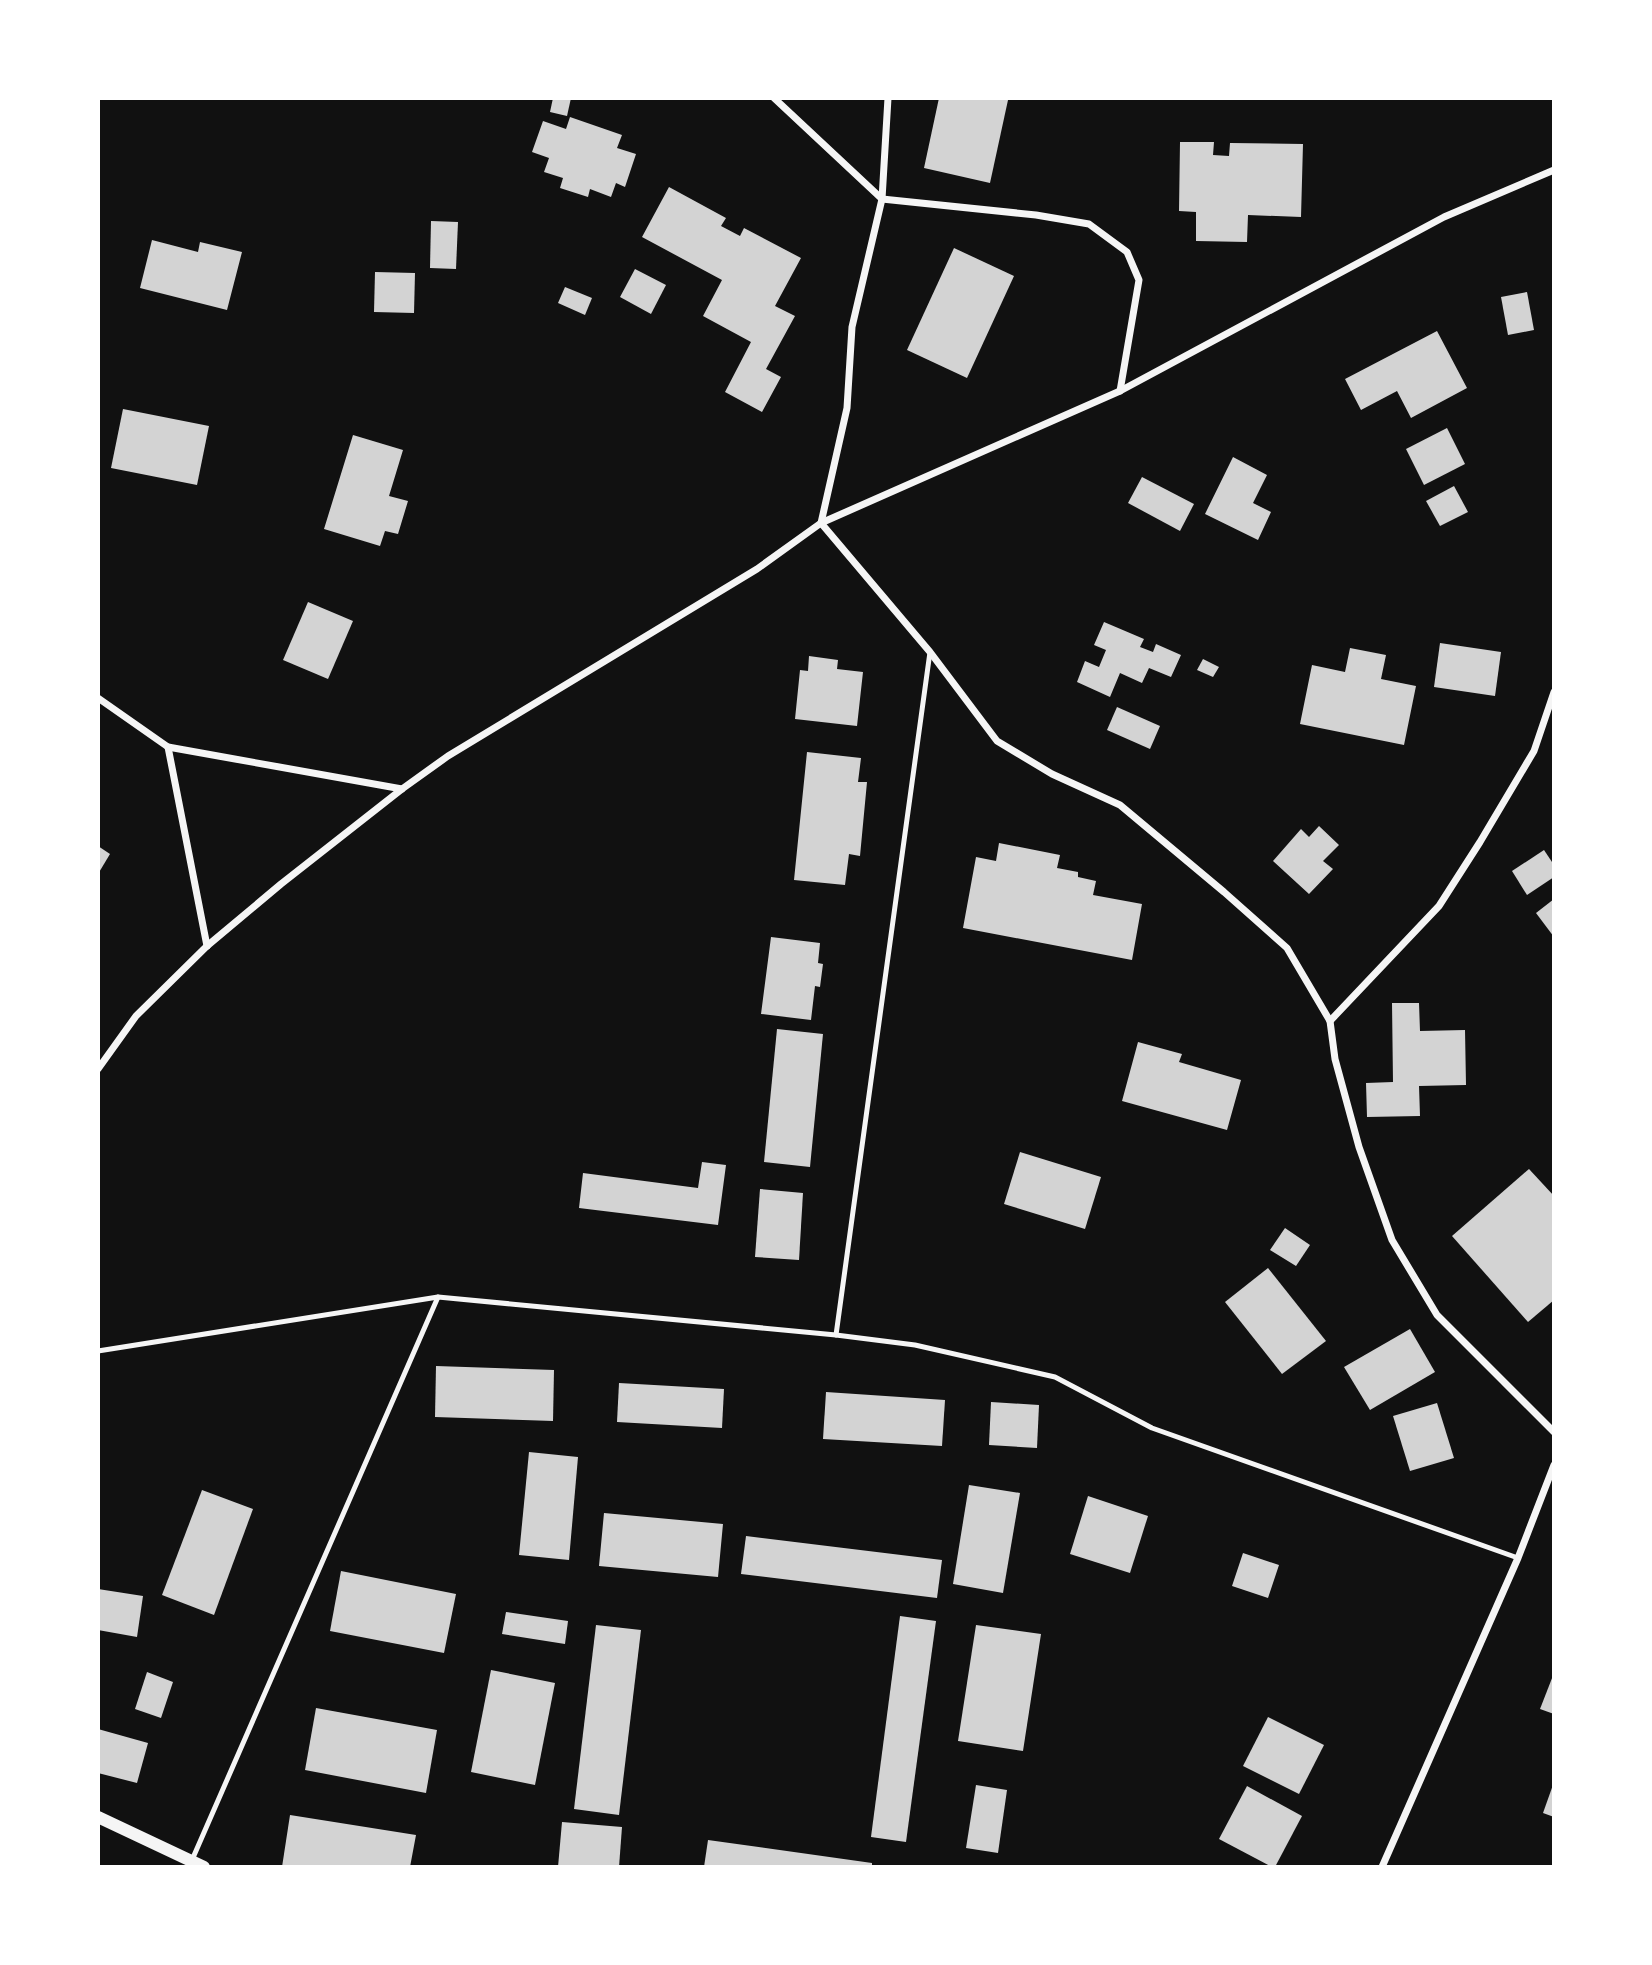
<svg xmlns="http://www.w3.org/2000/svg" width="1652" height="1965" font-family="Mulish,sans-serif">
<rect width="100%" height="100%" fill="#111"/>
<g fill="#d3d3d3">
<path d="M553,98H571L567,116L550,112Z"/>
<path d="M939,98H999L1008,100L990,183L924,168Z"/>
<path d="M570,117L622,135L617,148L636,154L625,187L616,183L611,197L590,189L588,197L560,188L563,178L544,172L549,158L532,152L543,121L566,129Z"/>
<path d="M1180,142H1214L1213,155L1229,156L1230,143L1303,144L1301,217L1248,215L1247,242L1196,241V212L1179,211Z"/>
<path d="M669,187L726,218L721,226L740,236L744,228L801,258L775,306L795,316L766,369L781,377L762,412L725,392L751,342L703,316L722,280L642,237Z"/>
<path d="M431,221L458,222L456,269L430,268Z"/>
<path d="M152,240L198,252L200,242L242,252L227,310L140,288Z"/>
<path d="M954,248L1014,276L967,378L907,350Z"/>
<path d="M635,269L666,285L651,314L620,297Z"/>
<path d="M375,272L415,273L414,313L374,312Z"/>
<path d="M565,287L592,298L585,315L558,303Z"/>
<path d="M1527,292L1534,330L1508,335L1501,297Z"/>
<path d="M1437,331L1467,388L1411,418L1397,391L1361,410L1345,379Z"/>
<path d="M123,409L209,426L197,485L111,468Z"/>
<path d="M1447,428L1465,464L1424,485L1406,449Z"/>
<path d="M353,435L403,450L389,496L408,501L398,534L385,531L380,546L324,529Z"/>
<path d="M1233,457L1267,475L1253,503L1271,512L1258,540L1205,514Z"/>
<path d="M1142,477L1194,504L1180,531L1128,503Z"/>
<path d="M1454,486L1468,512L1440,526L1426,501Z"/>
<path d="M308,602L353,621L328,679L283,660Z"/>
<path d="M1104,622L1144,639L1140,647L1153,652L1156,644L1181,655L1171,677L1149,668L1142,683L1120,673L1110,697L1077,682L1085,661L1099,667L1106,650L1094,645Z"/>
<path d="M1440,643L1501,652L1495,696L1434,687Z"/>
<path d="M1350,648L1386,655L1381,679L1416,686L1404,745L1300,724L1312,665L1345,672Z"/>
<path d="M809,656L838,660L837,669L863,672L857,726L795,719L800,670L808,671Z"/>
<path d="M1203,659L1219,667L1213,677L1197,670Z"/>
<path d="M1117,707L1160,726L1150,749L1107,730Z"/>
<path d="M807,752L861,758L858,782H867L860,856L849,854L845,885L794,880Z"/>
<path d="M1319,826L1339,845L1323,861L1333,869L1309,894L1273,861L1301,829L1309,837Z"/>
<path d="M999,843L1060,855L1057,868L1078,872V877L1096,881L1093,895L1142,904L1132,960L963,928L976,857L996,861Z"/>
<path d="M98,846L110,854L98,874Z"/>
<path d="M1544,850L1554,865V877L1527,895L1512,871Z"/>
<path d="M1554,899V937L1536,913Z"/>
<path d="M771,937L820,943L818,963L823,964L820,987L815,986L811,1020L761,1014Z"/>
<path d="M1392,1003H1419L1420,1031L1465,1030L1466,1085L1419,1086L1420,1116L1367,1117L1366,1083L1393,1082Z"/>
<path d="M777,1029L823,1034L810,1167L764,1162Z"/>
<path d="M1138,1042L1182,1054L1179,1062L1241,1080L1227,1130L1122,1101Z"/>
<path d="M1020,1152L1101,1177L1085,1229L1004,1204Z"/>
<path d="M702,1162L726,1165L718,1225L579,1208L583,1173L698,1188Z"/>
<path d="M1529,1169L1554,1196V1300L1528,1322L1452,1236Z"/>
<path d="M760,1189L803,1193L799,1260L755,1257Z"/>
<path d="M1285,1228L1310,1245L1296,1266L1270,1250Z"/>
<path d="M1268,1268L1326,1341L1282,1374L1225,1302Z"/>
<path d="M1410,1329L1435,1372L1370,1410L1344,1367Z"/>
<path d="M436,1366L554,1370L553,1421L435,1417Z"/>
<path d="M619,1383L724,1389L722,1428L617,1422Z"/>
<path d="M826,1392L945,1400L942,1446L823,1439Z"/>
<path d="M991,1402L1039,1405L1037,1448L989,1445Z"/>
<path d="M1437,1403L1454,1458L1410,1471L1393,1416Z"/>
<path d="M529,1452L578,1457L569,1560L519,1555Z"/>
<path d="M969,1485L1020,1493L1003,1593L953,1584Z"/>
<path d="M202,1490L253,1509L214,1615L162,1595Z"/>
<path d="M1088,1496L1148,1516L1130,1573L1070,1554Z"/>
<path d="M604,1513L723,1524L718,1577L599,1566Z"/>
<path d="M746,1536L942,1560L937,1598L741,1574Z"/>
<path d="M1243,1553L1279,1565L1268,1598L1232,1586Z"/>
<path d="M341,1571L456,1594L444,1653L330,1631Z"/>
<path d="M98,1589L143,1596L137,1637L98,1630Z"/>
<path d="M506,1612L568,1621L565,1644L502,1634Z"/>
<path d="M900,1616L936,1621L906,1842L871,1837Z"/>
<path d="M596,1625L641,1630L619,1815L574,1809Z"/>
<path d="M976,1625L1041,1634L1023,1751L958,1741Z"/>
<path d="M491,1670L555,1683L535,1785L471,1772Z"/>
<path d="M147,1672L173,1682L161,1718L135,1709Z"/>
<path d="M1554,1673V1714L1540,1709Z"/>
<path d="M316,1708L437,1730L426,1793L305,1770Z"/>
<path d="M1268,1717L1324,1745L1299,1794L1243,1766Z"/>
<path d="M98,1729L148,1743L137,1783L98,1773Z"/>
<path d="M1554,1782V1817L1543,1813Z"/>
<path d="M976,1785L1007,1790L998,1853L966,1848Z"/>
<path d="M1247,1786L1302,1816L1275,1867H1272L1219,1839Z"/>
<path d="M290,1815L416,1835L410,1867H282Z"/>
<path d="M562,1822L622,1827L619,1867H558Z"/>
<path d="M708,1840L872,1863V1867H704Z"/>
</g>
<g fill="none" stroke-linecap="round" stroke-linejoin="round">
<g stroke="#f5f5f5" stroke-width="5">
<path d="M836,1335L930,652"/>
<path d="M98,1351L438,1297L836,1335L915,1345L1055,1377L1152,1428L1518,1558"/>
<path d="M192,1860L438,1297"/>
</g>
<g stroke="#f5f5f5" stroke-width="7">
<path d="M774,98L882,199L1036,215L1089,224L1127,252L1139,280L1120,391"/>
<path d="M888,98L882,199L852,327L847,408L821,523L930,652L997,741L1052,774L1120,805L1224,892L1287,948L1330,1021L1335,1059L1359,1147L1392,1240L1437,1315L1554,1432"/>
<path d="M98,698L168,747L402,789"/>
<path d="M168,747L207,946"/>
<path d="M1330,1021L1439,906L1480,842L1534,751L1554,692"/>
<path d="M98,1069L136,1016L207,946L281,884L402,789L448,756L757,569L821,523L1120,391L1444,217L1554,170"/>
<path d="M1382,1867L1518,1558L1554,1465"/>
</g>
<path stroke="#f5f5f5" stroke-width="12" d="M98,1817L204,1867"/>
</g>
<rect width="1652" height="1965" fill="none" stroke="#ffffff" stroke-width="200"/>
</svg>
